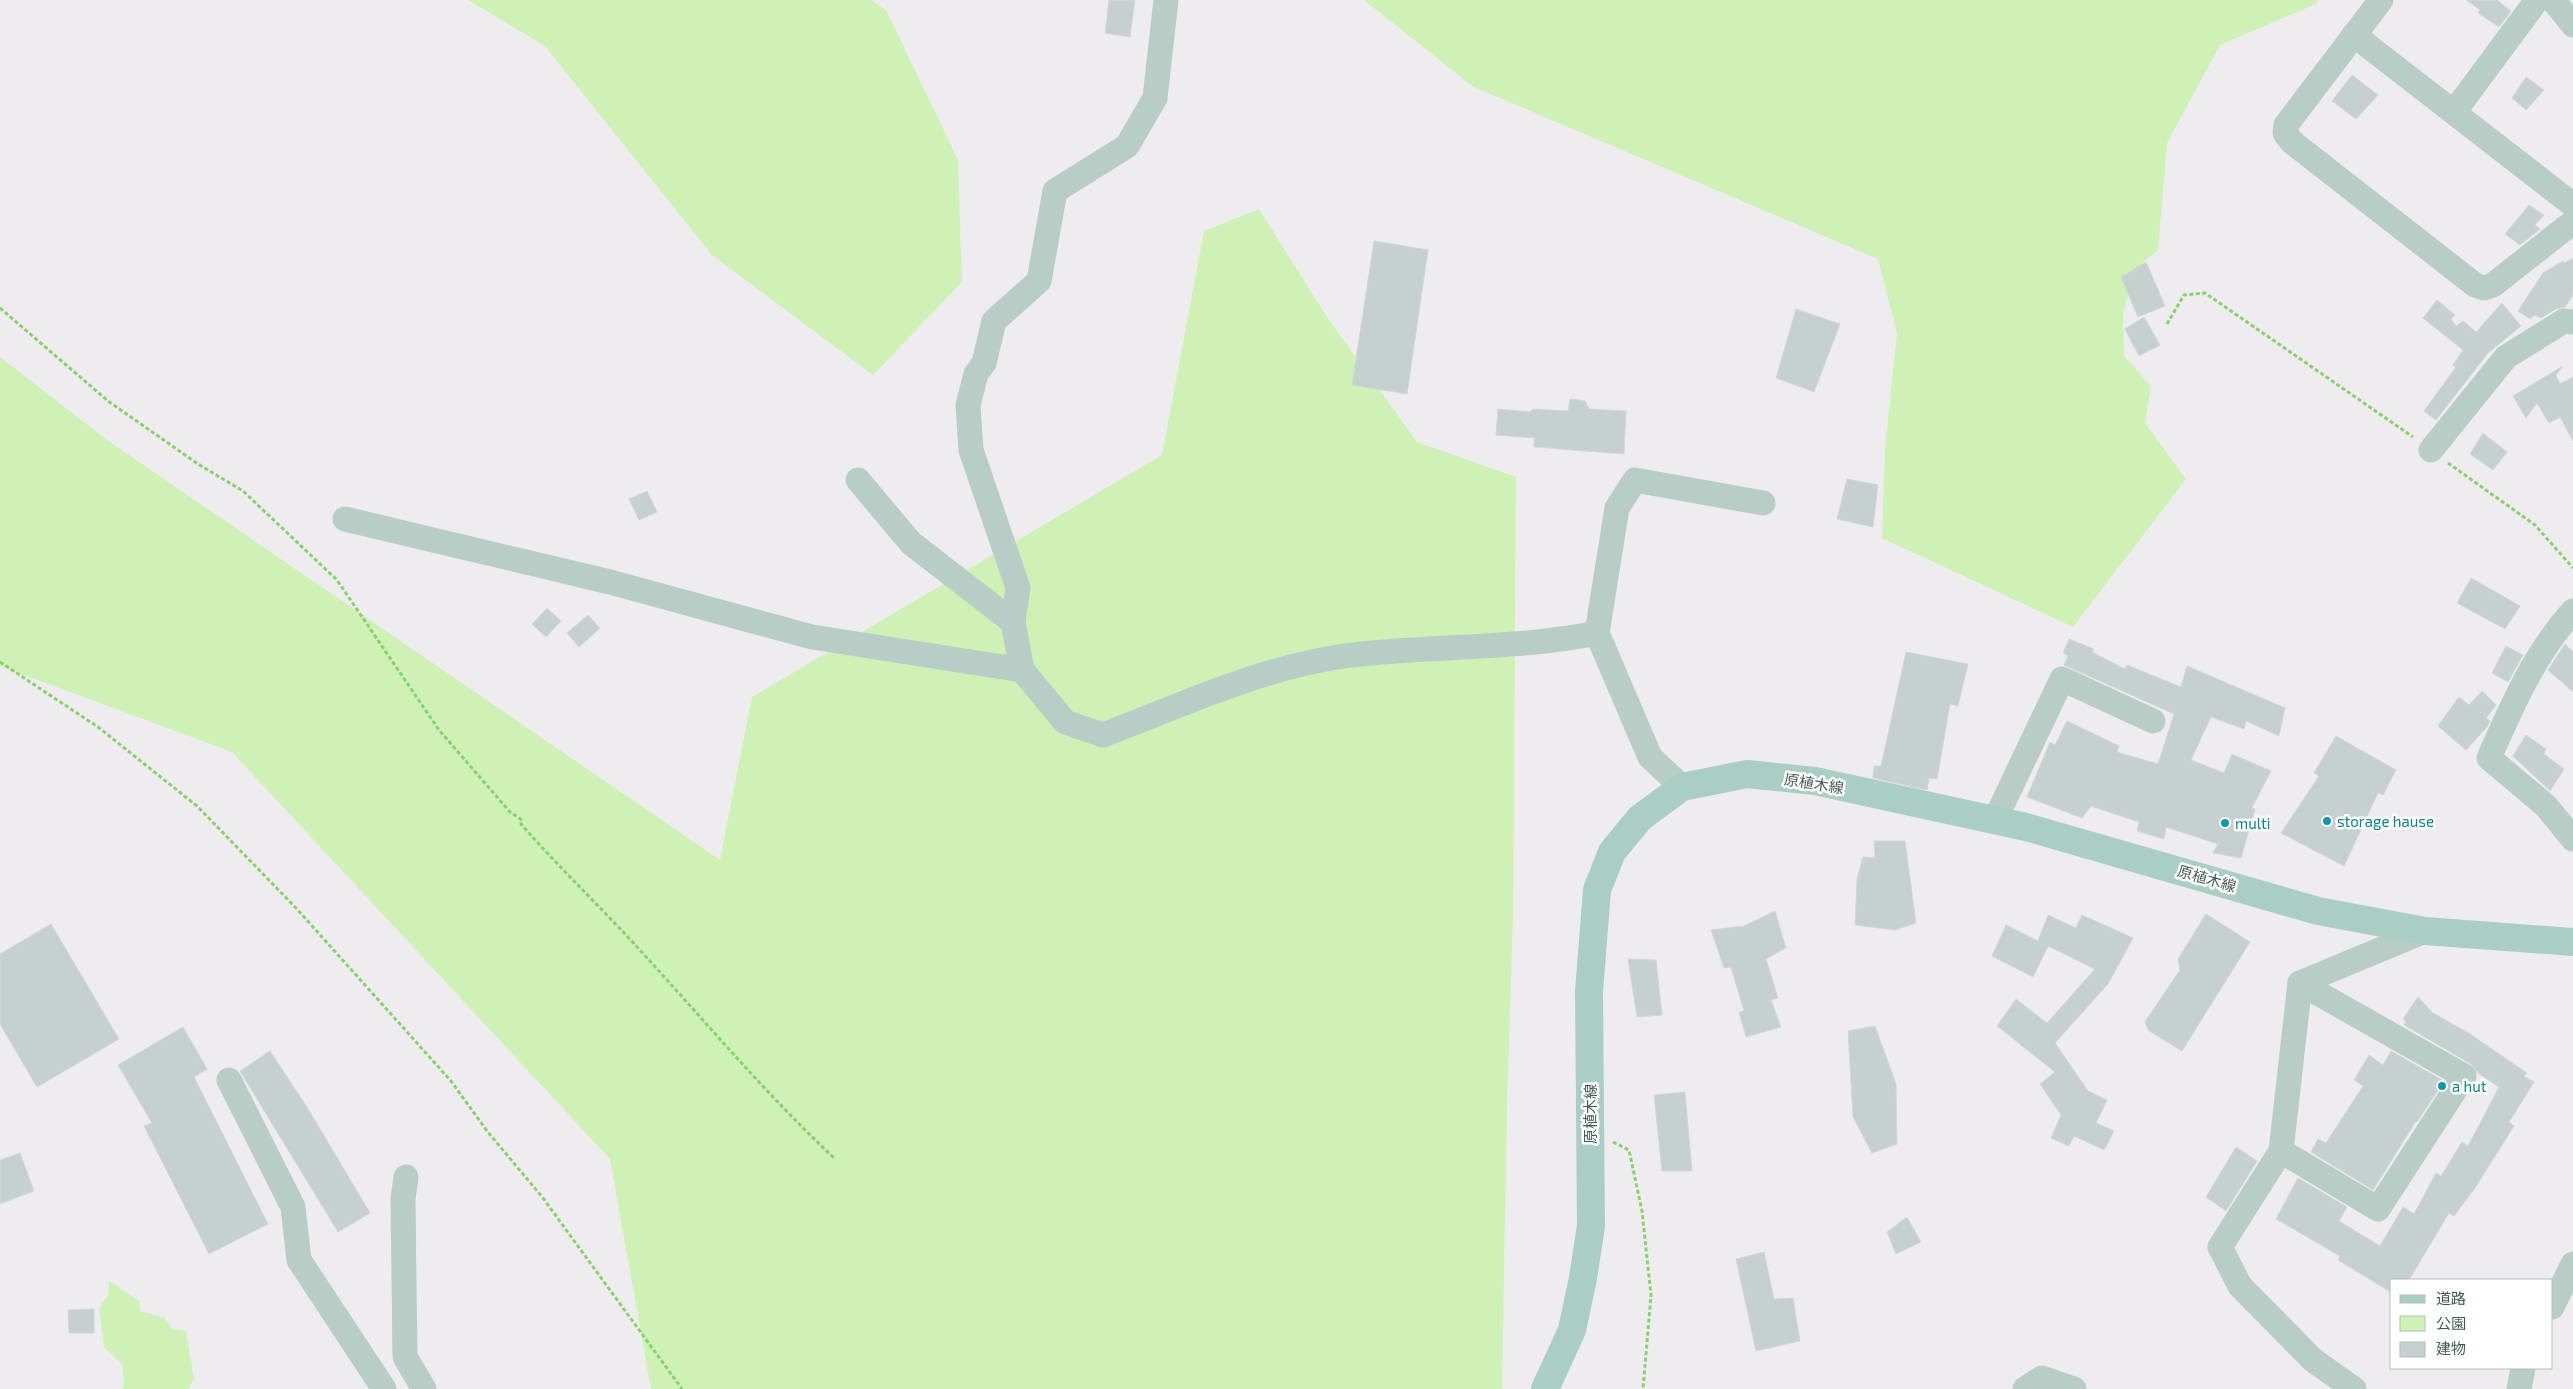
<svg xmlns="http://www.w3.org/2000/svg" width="2573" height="1389" font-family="'Exo 2','Noto Sans JP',sans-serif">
<rect width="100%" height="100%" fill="#efecef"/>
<g fill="#cef1b6">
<path d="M468,0H871L886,10L958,160L962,282L873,375L712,255L545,46Z"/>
<path d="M1364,0H2318L2316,4L2220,45L2167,143L2158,250L2136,268L2123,313L2124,356L2151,386L2145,423L2186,479L2073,627L1882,538L1885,449L1897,333L1878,259L1472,86Z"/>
<path d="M1259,209L1329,320L1417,442L1516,477L1513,919L1507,1105L1502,1389H651L610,1159L232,752L0,666V357L107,440L720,860L752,697L1162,455L1204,231Z"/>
<path d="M109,1281C120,1287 128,1295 140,1301V1311L165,1318L171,1328L186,1331L194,1379L188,1389H121L124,1385L122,1364L104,1347L99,1307L108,1296Z"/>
</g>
<g fill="#c6d0ce" stroke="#d0d9d8">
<path d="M1109,0H1135L1130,37L1105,33Z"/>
<path d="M2466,0H2497L2511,11L2499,27L2478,13L2480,10Z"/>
<path d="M2352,75L2378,95L2356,119L2332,101Z"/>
<path d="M2526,77L2544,90L2526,110L2512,98Z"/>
<path d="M2529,205L2544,215L2535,225L2540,229L2520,245L2505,234Z"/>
<path d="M1374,241L1428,250L1407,394L1352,385Z"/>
<path d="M2573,258V295L2565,307L2556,309L2541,318L2535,315L2530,319L2518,311L2543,273L2563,261L2564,263Z"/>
<path d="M2146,262L2165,306L2138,317L2121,277Z"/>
<path d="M2437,300L2455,315L2451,319L2456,326L2463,321L2476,332L2502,303L2521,326L2488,353L2436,420L2424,411L2456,367L2453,365L2463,350L2423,318Z"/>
<path d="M1796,309L1840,324L1814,392L1776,378Z"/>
<path d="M2144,317L2160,345L2139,356L2125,329Z"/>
<path d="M2563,366L2556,375L2560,384L2573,377V441L2560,417L2549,423L2537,403L2526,418L2513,396Z"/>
<path d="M1570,399L1585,401L1589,409L1626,411L1624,454L1534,447V438L1496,435L1498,409L1530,412L1533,409L1568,411Z"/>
<path d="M2483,433L2507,452L2493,470L2470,454Z"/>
<path d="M1847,479L1878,485L1873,527L1837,519Z"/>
<path d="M647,491L657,512L639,520L629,499Z"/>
<path d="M2471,578L2520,606L2505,629L2457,603Z"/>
<path d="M547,608L561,621L546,637L532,624Z"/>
<path d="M588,615L600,628L579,647L567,633Z"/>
<path d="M2069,639L2094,649L2092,652L2125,669L2127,665L2181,687L2187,666L2285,708L2279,736L2246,721L2244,729L2211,717L2191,760L2224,773L2232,754L2271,771L2252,808L2255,809L2241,858L2213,853L2218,844L2166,827L2164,839L2137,831L2139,822L2091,806L2082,818L2027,797L2050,742L2055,745L2067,721L2119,746L2117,752L2158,764L2174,714L2064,665L2068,656L2063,653Z"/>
<path d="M2565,644L2573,652V692L2548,670Z"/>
<path d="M2506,646L2523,655L2508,682L2492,673Z"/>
<path d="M1906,652L1968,664L1958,706L1950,704L1937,779L1929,778L1927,790L1873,778L1874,766H1881Z"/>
<path d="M2482,691L2496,705L2486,718L2490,721L2487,727L2466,750L2438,726L2459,697L2469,705Z"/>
<path d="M2526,735L2546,749L2544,754L2564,769L2550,791L2513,756Z"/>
<path d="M2336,736L2396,770L2383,795L2378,793L2344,866L2281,833L2319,776L2314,773Z"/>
<path d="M1874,841H1905L1916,923L1895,930L1855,925L1857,879L1863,857L1875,858Z"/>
<path d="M1775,911L1786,948L1766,959L1778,998L1771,1000L1781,1027L1746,1037L1739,1012L1744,1011L1731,967L1724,968L1711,930L1744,926Z"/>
<path d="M2206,914L2250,942L2182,1051L2148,1030L2145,1022L2180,970L2178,959Z"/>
<path d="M2048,915L2076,928L2082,915L2133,938L2108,984L2055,1043L2088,1091L2107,1100L2096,1123L2114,1131L2104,1150L2074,1136L2069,1146L2051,1138L2061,1115L2040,1084L2055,1072L1997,1026L2016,999L2047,1023L2095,969L2048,946L2033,977L1992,956L2006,925L2038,941Z"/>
<path d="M51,924L119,1039L37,1087L0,1024V954Z"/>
<path d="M1628,959L1656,960L1662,1015L1637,1017Z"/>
<path d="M2418,997L2433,1013L2467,1032L2527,1073L2524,1076L2534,1082L2509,1122L2514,1126L2475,1188L2454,1216L2449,1213L2409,1280H2392V1293L2338,1260L2340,1256L2276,1219L2298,1178L2347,1207L2339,1221L2380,1246L2403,1207L2414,1214L2436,1173L2441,1176L2462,1142L2468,1146L2499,1087L2478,1073L2471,1064L2404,1025L2406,1022L2403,1019Z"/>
<path d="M1875,1026L1896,1084L1897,1144L1872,1153L1853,1117L1848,1031Z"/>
<path d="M183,1027L207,1069L194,1077L268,1224L209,1254L144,1126L152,1123L118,1065Z"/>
<path d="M270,1051L307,1107L370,1213L338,1232L240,1071Z"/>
<path d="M2391,1051L2444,1081L2417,1122L2416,1121L2373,1190L2311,1152L2318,1139L2326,1143L2363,1086L2354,1080L2369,1055L2383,1065Z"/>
<path d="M1685,1092L1692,1171H1662L1654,1095Z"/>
<path d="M2236,1147L2257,1161L2226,1211L2206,1197Z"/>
<path d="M20,1153L34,1191L0,1204V1160Z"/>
<path d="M1907,1217L1921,1242L1896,1254L1887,1232Z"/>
<path d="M1764,1252L1774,1299L1793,1298L1800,1341L1756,1351L1736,1259Z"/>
<path d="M94,1309V1333H69L68,1310Z"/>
</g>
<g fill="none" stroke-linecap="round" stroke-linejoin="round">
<g stroke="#88d16c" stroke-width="3" stroke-dasharray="4 2.5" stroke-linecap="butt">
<path d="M0,308L108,401L198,464L243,491L337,580L439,730L510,812L522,820L521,824C562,871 607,913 648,959C709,1026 768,1096 834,1158"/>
<path d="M2167,324L2184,295L2205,293L2413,437"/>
<path d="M2448,463L2535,525L2573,568"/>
<path d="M0,662L98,727L197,806L296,908L451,1081L487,1131L543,1198L682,1389"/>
<path d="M1613,1142L1629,1150L1642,1211L1651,1295L1643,1389"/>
</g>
<g stroke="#b9cdc7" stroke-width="25">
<path d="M2381,0L2286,125L2285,133L2292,142L2475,285L2484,288L2493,285L2573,222"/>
<path d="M2553,0L2573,25"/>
<path d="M2354,35L2573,205"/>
<path d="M2454,112L2537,0"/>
<path d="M2431,450L2506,357L2564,321L2573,322"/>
<path d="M858,480L911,543L1013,622L1022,670L1065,722L1103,735C1182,705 1260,668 1344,656C1428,645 1514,650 1597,633"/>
<path d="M345,519L610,582L812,637L1022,670"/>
<path d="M2573,611C2534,654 2512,706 2489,758L2546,806L2573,839"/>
<path d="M1013,622L1018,588L971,450L968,405L976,374L984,363L994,321L1039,281L1055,191L1127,146L1155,98L1166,0"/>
<path d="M1682,787L1650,757L1597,633L1617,508L1635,480L1763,503"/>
<path d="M1995,820L2062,679L2153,721"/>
<path d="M229,1080L293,1207L299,1260L384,1389"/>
<path d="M2281,1151L2378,1209L2464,1076L2300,983"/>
<path d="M406,1177L403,1199L405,1357L424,1389"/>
<path d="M2552,1307L2573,1264"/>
<path d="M2025,1389L2042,1378L2074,1389"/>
<path d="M2354,1389L2313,1360L2240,1286L2220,1247L2281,1151L2300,983L2425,931"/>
<path d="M2519,1389L2523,1368"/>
</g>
<path stroke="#aacec3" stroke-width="28" d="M1545,1389L1572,1330L1583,1278L1591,1226L1589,991L1597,890L1612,852L1640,818L1682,787L1747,774L1815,781L2026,827L2318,911L2425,931L2573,942"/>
</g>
<g fill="#0f9aa8" stroke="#fff" stroke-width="2">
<circle cx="2327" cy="821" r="5"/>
<circle cx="2225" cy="823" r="5"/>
<circle cx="2442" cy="1086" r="5"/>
</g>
<g text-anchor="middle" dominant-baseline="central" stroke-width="5" stroke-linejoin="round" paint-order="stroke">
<g font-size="15" fill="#445b54" stroke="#fff">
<text transform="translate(1814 783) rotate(9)">原植木線</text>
<text transform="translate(2207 878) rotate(16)">原植木線</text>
<text transform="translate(1590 1114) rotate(-90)">原植木線</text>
</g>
<g font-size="15" fill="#0d838f" stroke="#fff" text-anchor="start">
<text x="2337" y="821">storage hause</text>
<text x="2235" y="823">multi</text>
<text x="2452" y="1086">a hut</text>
</g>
</g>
<rect x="2390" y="1279" width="162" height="90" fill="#ffffff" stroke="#b4bdbb"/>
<rect x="2400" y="1295" width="25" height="8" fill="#aacec3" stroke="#b4bdbb"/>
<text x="2436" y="1304" font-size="15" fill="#445b54">道路</text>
<rect x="2400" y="1316" width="25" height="15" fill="#cef1b6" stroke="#b4bdbb"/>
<text x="2436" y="1329" font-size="15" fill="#445b54">公園</text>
<rect x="2400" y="1342" width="25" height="15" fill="#c6d0ce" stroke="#b4bdbb"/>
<text x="2436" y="1354" font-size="15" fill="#445b54">建物</text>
</svg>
